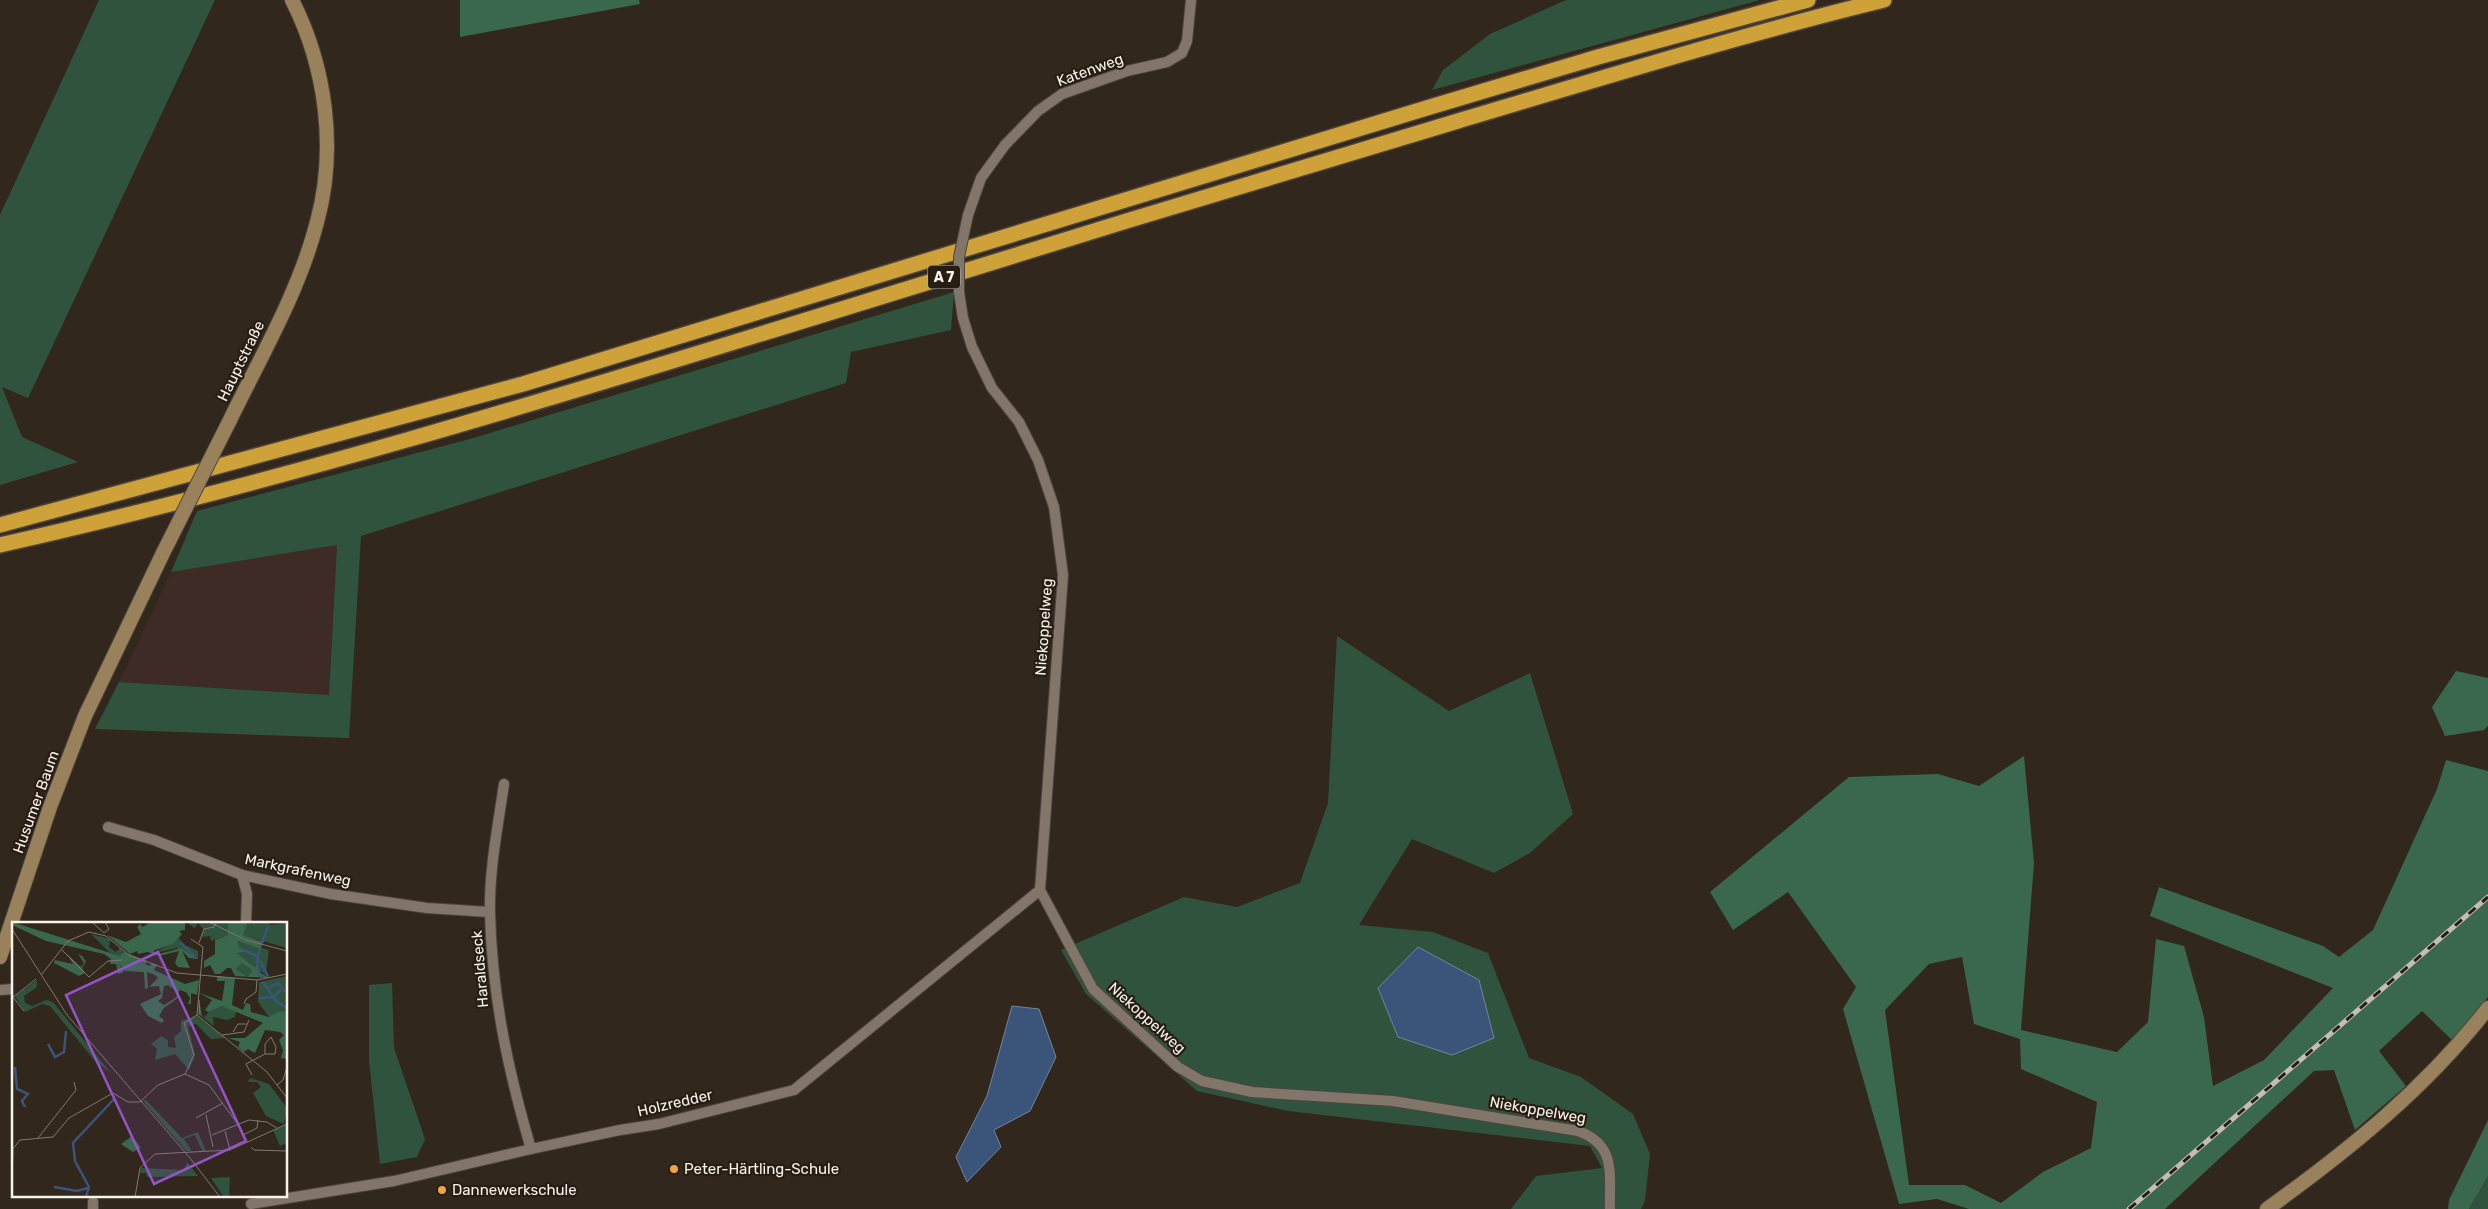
<svg xmlns="http://www.w3.org/2000/svg" width="2488" height="1209" font-family="Rubik,sans-serif">
<rect width="100%" height="100%" fill="#31271d"/>
<path fill="#3e2b25" d="M337,545L329,695L119,682L171,572Z"/>
<g fill="#30533e" fill-rule="evenodd">
<path d="M99,0H215L28,398L2,387L22,437L78,462L0,485V215Z"/>
<path d="M1566,0H1760L1432,90L1443,70L1490,34Z"/>
<path d="M954,292L951,330L851,352L846,383L361,536L349,738L95,729L119,682L329,695L337,545L171,572L197,511L470,439Z"/>
<path d="M1337,636L1449,711L1530,673L1573,814L1530,853L1494,873L1412,839L1359,925L1433,932L1488,953L1529,1058L1581,1077L1633,1114L1650,1154L1645,1201L1641,1209H1511L1536,1176L1602,1168L1590,1146L1288,1111L1197,1091L1086,994L1061,950L1184,897L1237,907L1300,883L1328,803ZM1391,1016L1494,1038L1398,1037Z"/>
<path d="M392,983L394,1048L425,1139L417,1157L380,1164L369,1060V985Z"/>
<path d="M2488,1176V1209H2469Z"/>
</g>
<g fill="#3a684d" fill-rule="evenodd">
<path d="M460,0H639L640,4L460,37Z"/>
<path d="M2456,671L2488,678V726L2484,730L2445,736L2432,707Z"/>
<path d="M2024,756L2034,863L2021,1030L2117,1052L2148,1022L2156,939L2184,946L2204,1017L2213,1086L2264,1060L2333,988L2150,916L2159,887L2323,946L2339,957L2373,930L2437,789L2446,760L2488,771V997L2454,1042L2422,1011L2379,1051L2406,1086L2355,1130L2334,1070L2314,1071L2165,1209H1969L1937,1199L1899,1204L1843,1009L1856,987L1788,892L1733,930L1710,892L1849,777L1938,774L1979,786ZM1962,957L1974,1024L2020,1039L2021,1069L2097,1102L2091,1148L2043,1172L2001,1203L1965,1185H1909L1885,1010L1929,964Z"/>
<path d="M2488,1120V1176L2469,1209H2448L2449,1200Z"/>
</g>
<g fill="#3a5579" stroke="#73849b">
<path d="M1418,947L1479,980L1494,1038L1452,1055L1398,1037L1378,988Z"/>
<path d="M1012,1006L1039,1009L1056,1057L1030,1111L994,1130L1001,1147L967,1182L956,1157L987,1096Z"/>
</g>
<g fill="none" stroke-linecap="round" stroke-linejoin="round">
<g stroke="#4f453d" stroke-width="12">
<g id="street">
<path d="M968,215L981,178L1005,145L1038,111L1062,94L1127,71L1167,62L1182,53L1187,41L1191,0"/>
<path d="M959,292L963,318L972,347L992,388L1019,422L1038,460L1054,507L1063,575L1040,890L1093,989L1178,1067L1202,1081L1252,1092L1393,1101L1578,1131C1617,1145 1609,1174 1610,1209"/>
<path d="M504,784C498,826 489,870 490,913C492,996 508,1070 531,1149"/>
<path d="M108,827L154,840L242,875L331,894L427,908L489,912"/>
<path d="M242,875L247,894L246,923"/>
<path d="M0,990L14,989"/>
<path d="M251,1204L394,1181L531,1149L620,1130L659,1124L794,1090L1040,890"/>
<path d="M93,1209V1202"/>
</g>
</g>
<g stroke="#4f453d" stroke-width="16">
<g id="secondary">
<path d="M230,420C261,356 299,292 317,222C337,149 326,67 292,0"/>
<path d="M0,957L50,807L85,716L163,553"/>
<path d="M2267,1209C2349,1150 2426,1088 2488,1008"/>
</g>
</g>
<g stroke="#4f453d" stroke-width="18">
<g id="highway">
<path d="M0,525L523,384L1430,107L1598,57L1808,0"/>
<path d="M0,545C276,483 547,400 816,317C1030,250 1243,185 1458,121C1599,79 1741,35 1884,0"/>
</g>
</g>
<use href="#street" stroke="#827569" stroke-width="10"/>
<use href="#secondary" stroke="#99825b" stroke-width="14"/>
<use href="#highway" stroke="#cea139" stroke-width="15"/>
<g stroke="#c5bdb5" stroke-width="5">
<path id="rail" d="M2129,1209L2488,897"/>
</g>
<use href="#rail" stroke="#271d13" stroke-width="3" stroke-dasharray="9" stroke-linecap="butt"/>
<g stroke="#4f453d" stroke-width="12" stroke-linecap="butt">
<path id="street-bridge" d="M959,292V257L968,215"/>
</g>
<g stroke="#4f453d" stroke-width="16" stroke-linecap="butt">
<path id="secondary-bridge" d="M163,553L230,420"/>
</g>
<use href="#street-bridge" stroke="#827569" stroke-width="10"/>
<use href="#secondary-bridge" stroke="#99825b" stroke-width="14"/>
</g>
<g fill="#f3a442" stroke="#271d13" stroke-width="2">
<circle cx="674" cy="1169" r="5"/>
<circle cx="442" cy="1190" r="5"/>
</g>
<g text-anchor="middle" dominant-baseline="central" stroke-width="4.5" stroke-linejoin="round" paint-order="stroke">
<rect fill="#271d13" stroke="#bab2aa" stroke-width="1" x="928" y="265.5" width="32" height="23" rx="4"/>
<g font-size="14" font-weight="bold" fill="#f9f2eb">
<text x="944" y="277">A 7</text>
</g>
<g font-size="15" fill="#f9f2eb" stroke="#271d13">
<text transform="translate(1090 70) rotate(-20)">Katenweg</text>
<text transform="translate(241 361) rotate(-64)">Hauptstraße</text>
<text transform="translate(1044 627) rotate(-86)">Niekoppelweg</text>
<text transform="translate(36 802) rotate(-70)">Husumer Baum</text>
<text transform="translate(298 870) rotate(12)">Markgrafenweg</text>
<text transform="translate(480 969) rotate(-95)">Haraldseck</text>
<text transform="translate(1147 1018) rotate(42)">Niekoppelweg</text>
<text transform="translate(675 1103) rotate(-13)">Holzredder</text>
<text transform="translate(1538 1110) rotate(10)">Niekoppelweg</text>
</g>
<g font-size="15" fill="#f9f2eb" stroke="#271d13" text-anchor="start">
<text x="684" y="1169">Peter-Härtling-Schule</text>
<text x="452" y="1190">Dannewerkschule</text>
</g>
</g>
<g transform="translate(12 922)">
<rect width="275" height="275" fill="#31271d"/>
<path d="M181,0H216L217,13L199,19L198,14L189,15L192,8L186,1L183,6L176,2ZM236,0H261L257,3L275,1V26L230,13ZM79,12L98,17L97,25L104,30L108,26L112,30L108,34L97,30ZM167,16L171,22L186,29V37L165,26L142,31ZM226,19L257,28L254,50L258,56L225,31L226,28L236,29L227,25ZM230,40L240,48L236,55L224,47ZM275,54V89L257,95L246,80L247,60ZM25,58V65L12,74L13,81L20,84L34,78L41,80L98,150L83,139L38,84L30,82L13,90L3,74ZM187,78L191,96L201,86L210,84L224,88L223,95L215,98L201,95L202,104L186,92ZM185,94L213,116L199,117L184,102L177,104L175,100L183,133L177,148L163,132L143,138L145,127L139,122L149,114L156,118V125L164,126L162,115L169,109V99ZM238,156L257,162L275,186L272,202L254,194L241,171L249,165L245,160H236ZM134,178L170,216L186,210L194,229H190L183,213L172,217L180,229H174L131,179ZM275,203V221L268,224L261,208ZM175,240L186,254L135,255L134,251H128L129,246L172,248ZM218,255L217,275H212L199,256Z" fill="#30533e"/>
<path d="M0,0L108,34L112,30L135,39L133,42L138,44L140,41L145,43L142,48L173,62L187,58L185,73L179,71V82H176L178,76L174,70L167,68V75L152,86L147,94L152,98L150,101L136,94L128,82L149,72L147,64L137,65L146,56L143,53L135,50L136,66L133,67L132,50L113,49L106,41L112,50L106,52L104,42H98L99,37L92,32L34,19L0,3ZM156,63L163,68L165,75L152,83L146,79L150,76L152,64ZM173,0V8L167,9L170,12L162,21L141,29L147,32L169,26L186,37L177,36L170,29L178,46L166,45L163,41L167,29L147,34L136,30L126,32L125,29L118,32L95,13L114,20L129,12L125,5L128,2L131,5L137,1ZM216,0H236L231,13L248,19L252,17L249,27L226,19L227,25L236,29L225,31L243,45L245,43L247,50L258,56L223,54L219,46H215L208,52H203L198,43L192,46V39L203,32V18L216,13ZM230,41L240,48L236,55L224,47ZM55,32L69,45L72,41L66,32L70,34L74,39L70,46L73,51L67,54L42,41L43,38L61,42ZM205,54L223,56L220,83L231,88L234,81L238,82L239,90L257,95L265,90L275,89V137L269,136L271,128L267,118L272,113L268,110L253,108L243,131L236,127L232,130L226,125L228,120L216,116H233L251,101L210,84L196,90L193,88L200,78L187,71L210,79L213,59H205ZM120,214L129,226L121,230L109,222Z" fill="#3a684d" fill-rule="evenodd"/>
<path fill="none" stroke="#3a5579" stroke-width="2.5" d="M168,20L184,36M250,21L256,4M248,26L245,41L249,56M229,27L245,34M248,39L256,54M251,60L264,79L275,86M255,67L266,61L275,71M247,76L262,75L269,68M36,122L43,135L52,130L54,109M3,145L5,167L16,172L10,179L13,185M42,265L65,269L76,266M74,275L77,265L63,239L61,221L102,177"/>
<path fill="none" stroke="#81786f" stroke-width="1" d="M80,0L92,11L97,7L93,0M197,0L234,18L275,29M0,7L55,93L178,236L208,275M179,17L191,25L185,93L255,150L275,176M187,21L192,7L202,5L205,0M49,27L77,55L96,39L110,38M30,52L56,19L77,10L94,14L117,33L165,51L245,58L275,52M1,75L12,89M0,76L24,57M187,78L188,93M232,82L234,77L244,70L245,58M221,110L226,102H234M210,113L232,110L237,98M173,152L197,163L225,201M240,153L234,142L253,132H263L264,125L259,115L253,122V132M265,163L271,158L275,145M194,193L201,225M184,196L211,181M213,209L218,228M200,213L237,198L255,200L265,206M231,213L245,206L246,198M26,216L64,168L62,160M239,225L242,228L275,229M0,228L8,218L41,215L57,196L101,171L116,180H128L146,163L173,152L182,133L172,101L185,93M0,256L1,228M123,275L128,246L143,232L218,228L275,202"/>
<path fill="#9454c8" fill-opacity="0.15" stroke="#9454c8" stroke-width="2.5" d="M146,30L234,219L142,262L54,73Z"/>
<rect width="275" height="275" fill="none" stroke="#f9f2eb" stroke-width="2.5"/>
</g>
</svg>
